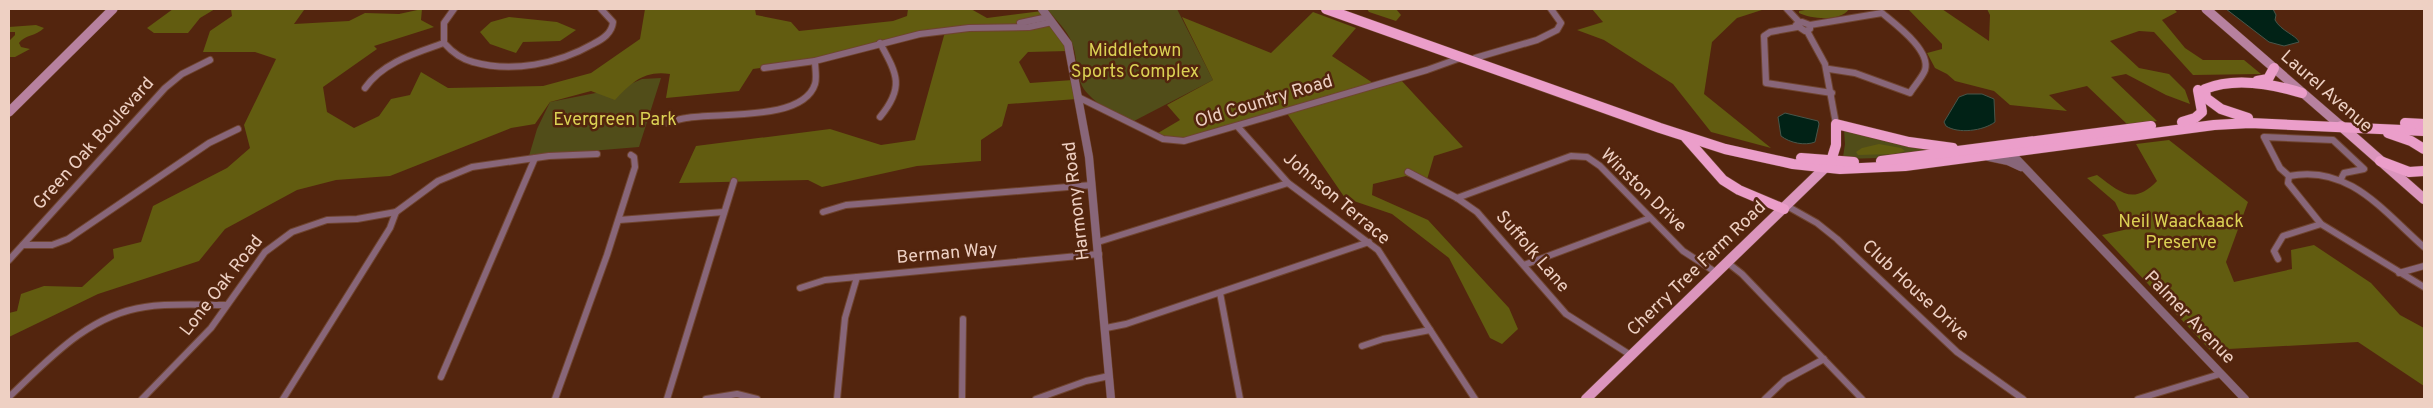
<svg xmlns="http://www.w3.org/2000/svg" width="2433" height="408" font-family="Overpass,sans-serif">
<rect width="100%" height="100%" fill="#53250e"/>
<g fill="#514d19">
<path d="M1047,9H1177L1213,80L1134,121C1119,114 1099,107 1088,94C1074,80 1079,60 1072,43C1067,30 1056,20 1047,9Z"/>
<path d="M661,78L639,147L529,156L537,129L550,102L621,88L642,79Z"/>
<path d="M1844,130L1935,149L1878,158L1846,159L1843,157L1845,144Z"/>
</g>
<g fill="#625c10">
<path d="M173,9H215L200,18L188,33H154L147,28Z"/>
<path d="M231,9H301L304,10L294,24L349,21L365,13L399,14L422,9L421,20L434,27L374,46L377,49L323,87L327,112L354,128L379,116L391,99L410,95L421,72L448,88L543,86L591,73L640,39L645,9H755L756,15L791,22L799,31L893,21L907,16L908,9H971L987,18L1042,11L1068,51L1028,52L1019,62L1030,83L1073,80L1077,99L1008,104L1002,126L981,140V161L917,166L822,187L808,180L679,183L696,146L830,129L881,145L915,140L945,32L820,60L753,69L739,91L666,98L670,74C644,70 631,83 615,100L591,91L550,102L535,124L511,128L390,176L336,180L297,190L225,229L199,261L98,294L9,337V313L17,311L21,294L44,286L82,287L114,258L113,249L141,242L153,206L227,168L250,148L244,125L276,59L255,52H203L210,31L232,16Z"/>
<path d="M1367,9H1396L1401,15L1396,21L1369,12Z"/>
<path d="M1592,9H1765L1737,18L1712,42L1704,94L1771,148L1711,132L1673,84L1604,40L1577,30L1603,22Z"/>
<path d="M1811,9H1849C1841,22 1811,19 1799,13V11Z"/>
<path d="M1908,9H1942L1989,41L1990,15L1987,9H2174L2177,12L2162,20L2185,48L2203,60H2244L2261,74L2193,75L2154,32L2139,31L2110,41L2139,68L2169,74L2185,90L2190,104L2166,95L2126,74L2111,77L2157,121L2128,125L2087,86L2049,95L2067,111L2010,105L1994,91L1955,81L1947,74L1935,68L1927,53L1942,49V44Z"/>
<path d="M1313,12L1356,28L1332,56L1376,85L1400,79L1463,147L1434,156L1426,183L1406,176L1373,184L1372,195L1428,220L1509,308L1518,329L1502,344L1490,338L1449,258L1392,214L1345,198L1286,112L1171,142L1153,136L1180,120L1167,105L1213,80L1182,17L1271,53Z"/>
<path d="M509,17L557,22L576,30L560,41L523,42L516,53L490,44L480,32L491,22Z"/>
<path d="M36,25L44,28C37,36 24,35 19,43L21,47L30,49L15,57H9V41L15,35V32H9V27Z"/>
<path d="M2169,140L2248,202L2226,262L2234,282L2292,269L2291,250L2314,245L2371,283L2400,315L2424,328V386L2358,342L2210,350L2102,235L2128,229L2115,202L2087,178L2097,175C2120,192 2133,206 2157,181L2136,144Z"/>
<path d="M1879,144L1901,148L1905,151L1894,154L1858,155L1856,152L1862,148Z"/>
</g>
<g fill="#012216" stroke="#48564a">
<path d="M2226,9H2273L2276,15L2275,20C2281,31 2296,35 2299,42L2284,46L2269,42Z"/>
<path d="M1967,94H1982L1994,99L1995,122C1983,131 1958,134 1946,126L1944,122L1959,97Z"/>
<path d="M1785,113L1818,121L1819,124L1815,142C1805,146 1790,143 1781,136L1778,117Z"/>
</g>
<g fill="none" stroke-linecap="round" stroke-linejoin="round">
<g stroke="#6f442f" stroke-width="8">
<g id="minor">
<path d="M1787,9L1800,23"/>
<path d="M1802,22L1810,25V29L1805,31L1796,25Z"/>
<path d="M1020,23L1048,17"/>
<path d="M1810,25L1882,13C1895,24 1931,50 1925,70C1922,78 1914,86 1910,93L1855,73L1829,69"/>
<path d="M1797,27L1770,32L1764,36L1766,83L1832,93"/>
<path d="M1807,31L1825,64L1836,124"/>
<path d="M444,43C452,52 461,59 473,62C512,73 558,64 593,44C603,39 612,33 613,22L601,9"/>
<path d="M444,43V23L454,9"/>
<path d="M880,43C897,74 905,87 880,117"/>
<path d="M1475,58L1537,40L1557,30L1561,23L1551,9"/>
<path d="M764,68L815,61L920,34L969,28L1029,27L1052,22"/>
<path d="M365,88C383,62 416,53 444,43"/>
<path d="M1078,97L1163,139L1184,141L1427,70L1463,57"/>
<path d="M667,123C673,121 679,119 686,118C717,112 803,122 815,84C817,78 815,68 815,61"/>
<path d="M1238,127L1288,183L1378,250L1475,399"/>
<path d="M1408,172L1457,198L1477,212L1566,314L1632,356"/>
<path d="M2289,176L2280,168L2264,137L2333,140L2364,169L2344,173L2341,179"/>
<path d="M1457,198L1571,156L1587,157L1600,166L1683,251L1717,273"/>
<path d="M1787,206L1817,223L1837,239L1957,352L2023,399"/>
<path d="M823,212L846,205L1092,185"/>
<path d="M619,220L724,212"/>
<path d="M1098,242L1288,183"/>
<path d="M23,245H52L68,239L209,143L238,129"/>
<path d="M2424,247C2383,211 2349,164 2289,176L2288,183L2321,224L2424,287"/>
<path d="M2278,259L2274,251L2283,236L2321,224"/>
<path d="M9,260L165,88L182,74L210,60"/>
<path d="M1728,263L1742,274L1862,399"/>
<path d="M1524,265L1650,218"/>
<path d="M2399,273L2424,266"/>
<path d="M800,288L825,280L1099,254"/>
<path d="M1220,293L1240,399"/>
<path d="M1106,328L1126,324L1369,242"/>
<path d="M1362,346L1383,339L1430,330"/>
<path d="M441,377L535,158"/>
<path d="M9,397C48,360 88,315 145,307C172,303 199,305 226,305"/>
<path d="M142,399L211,328L265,252L292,232L327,220L357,219L396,212L438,181L472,167L549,156L597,154"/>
<path d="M283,399L390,228L396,212"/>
<path d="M555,399L607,255L635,167L634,157L631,155"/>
<path d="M667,399L734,181"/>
<path d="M706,399L737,394L757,399"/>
<path d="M837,399L845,318L857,277"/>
<path d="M962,399L963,319"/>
<path d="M1036,399L1086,381L1109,376"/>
<path d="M1765,399L1785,380L1824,359"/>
<path d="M2138,399L2220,374"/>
</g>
</g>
<g stroke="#6f442f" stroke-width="9">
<g id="tertiary">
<path d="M1042,9L1068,44L1089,157L1111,399"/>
<path d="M2007,149L2245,399"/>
<path d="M1989,157L2008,161L2021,167"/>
</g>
</g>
<g stroke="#6f442f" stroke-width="10">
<g id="secondary">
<path d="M2206,9L2341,126"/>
<path d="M9,112L113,9"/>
</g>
</g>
<g stroke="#6f442f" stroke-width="11">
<g id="primary">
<path d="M2341,126L2424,199"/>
<path d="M1586,399L1831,162"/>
</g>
</g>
<g stroke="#6f442f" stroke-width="11">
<g id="trunk">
<path d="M1326,9L1660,128L1725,149L1793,164L1840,169L1905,166L2214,125L2250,123L2424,131"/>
<path d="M2257,81L2268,79L2274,68"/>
<path d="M2248,118L2221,109L2206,98L2205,89C2234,77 2273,84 2302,93"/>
<path d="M2182,122L2195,118L2202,112L2198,90"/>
<path d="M2405,123L2424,124"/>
<path d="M2388,133L2411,141L2424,149"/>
<path d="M1686,138L1723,180L1739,190L1784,209"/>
<path d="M1801,158L1854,162"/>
<path d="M1831,161L1836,145V124L1909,142L1953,148"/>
<path d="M1881,161L2151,126"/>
<path d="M2380,161L2409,172L2424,171"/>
</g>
</g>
<use href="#minor" stroke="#886679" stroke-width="6"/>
<use href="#tertiary" stroke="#886679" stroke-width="8"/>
<use href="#secondary" stroke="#b7819f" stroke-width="9"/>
<use href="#primary" stroke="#db95bd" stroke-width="10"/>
<use href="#trunk" stroke="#eb9eca" stroke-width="10"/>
</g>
<g text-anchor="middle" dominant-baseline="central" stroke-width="5" stroke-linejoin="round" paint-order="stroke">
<g font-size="18" fill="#dbd154" stroke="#53250e">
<text x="1135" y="51">Middletown<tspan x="1135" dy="21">Sports Complex</tspan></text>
<text x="615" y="120">Evergreen Park</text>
<text x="2181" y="222">Neil Waackaack<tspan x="2181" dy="21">Preserve</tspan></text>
</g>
<g font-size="18" fill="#eed0c3" stroke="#53250e">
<text transform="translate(2326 92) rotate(41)">Laurel Avenue</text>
<text transform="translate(1264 102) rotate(-17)">Old Country Road</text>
<text transform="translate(94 144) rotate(-48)">Green Oak Boulevard</text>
<text transform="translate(1643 191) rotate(44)">Winston Drive</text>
<text transform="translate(1336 199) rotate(40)">Johnson Terrace</text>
<text transform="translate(1077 201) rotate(-97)">Harmony Road</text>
<text transform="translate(1532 252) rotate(49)">Suffolk Lane</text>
<text transform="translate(947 254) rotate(-5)">Berman Way</text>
<text transform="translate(1697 269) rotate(-44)">Cherry Tree Farm Road</text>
<text transform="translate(222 286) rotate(-52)">Lone Oak Road</text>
<text transform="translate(1915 291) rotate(43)">Club House Drive</text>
<text transform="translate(2189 318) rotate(46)">Palmer Avenue</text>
</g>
</g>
<rect width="2433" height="408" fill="none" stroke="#eed0c3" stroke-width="20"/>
</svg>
